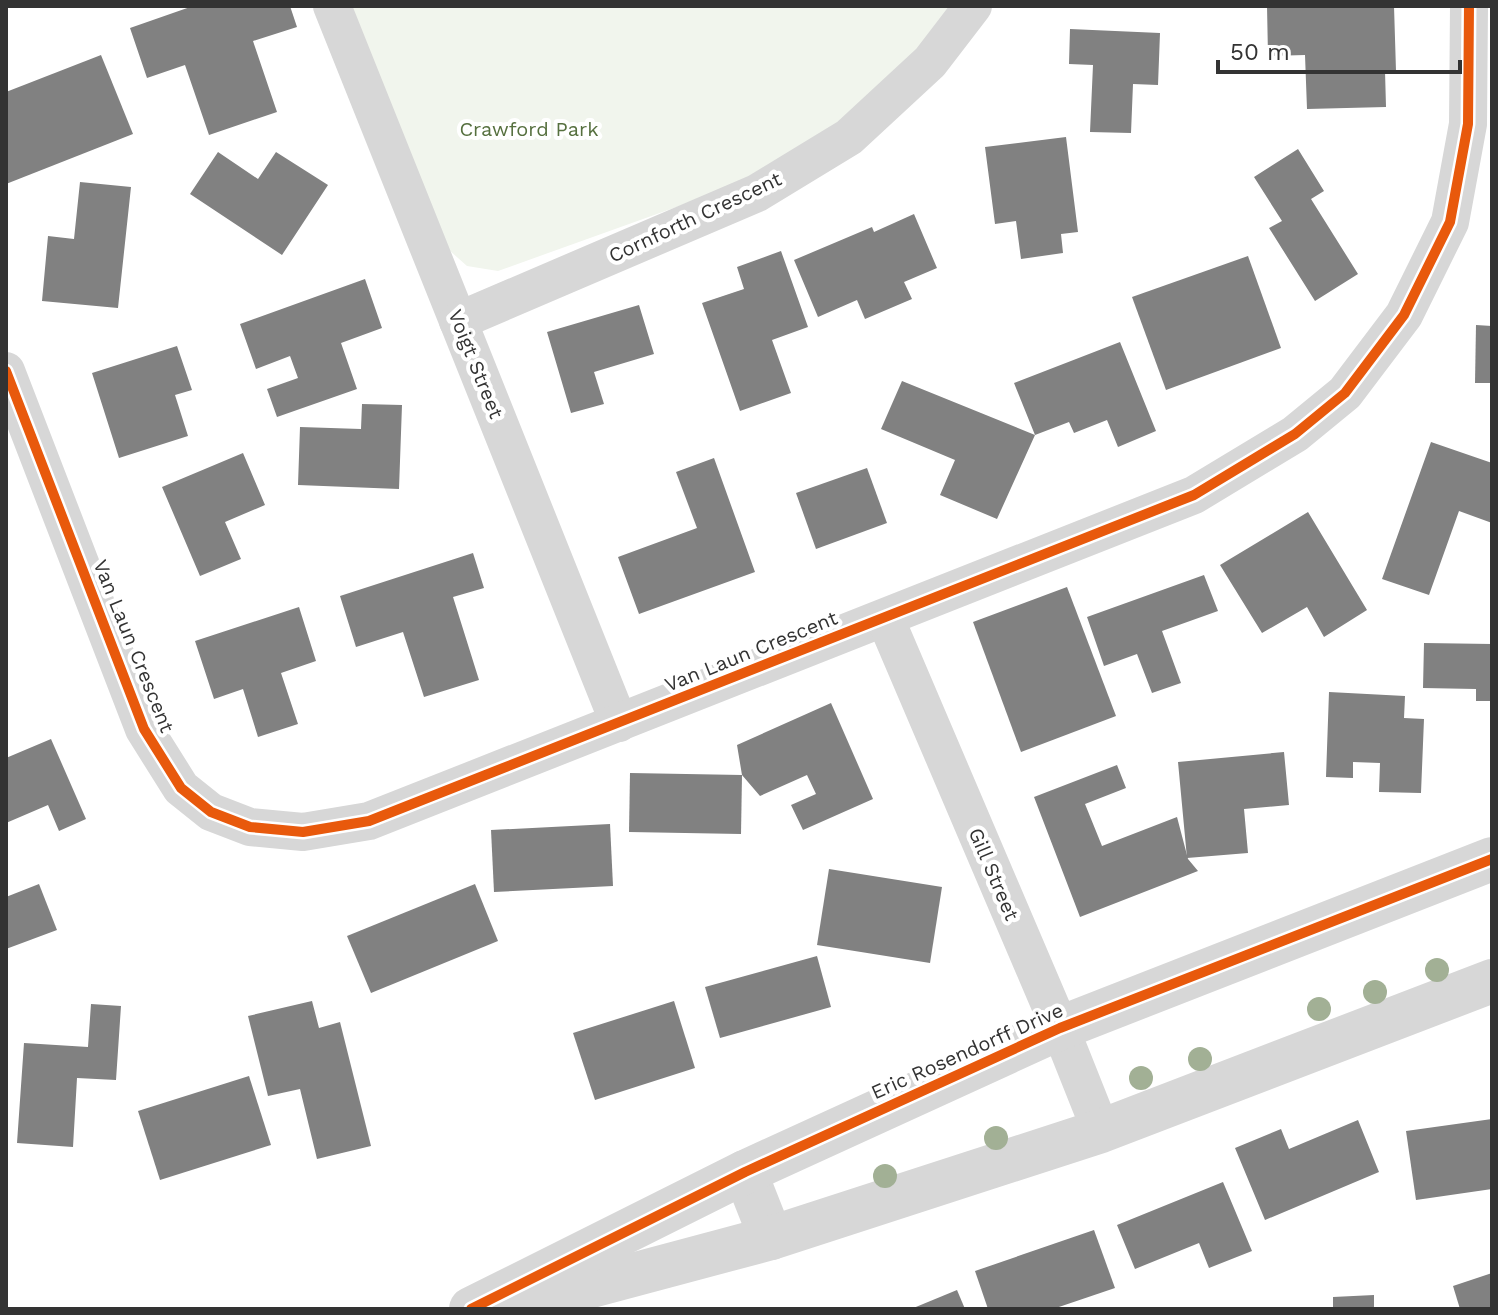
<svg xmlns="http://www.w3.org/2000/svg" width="1498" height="1315" font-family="'Work Sans',sans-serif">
<rect width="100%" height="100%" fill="#fff"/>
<path fill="#f1f5ed" d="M351,6H951L917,57L837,127L749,181L498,271L467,266L440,242Z"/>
<g fill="#818181">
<path d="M193,6H290L297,27L253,41L277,112L209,135L185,65L147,78L130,28Z"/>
<path d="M1267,6H1394L1396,71H1385L1386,107L1307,109L1305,55L1268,56Z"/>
<path d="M1070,29L1160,33L1158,85L1133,84L1131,133L1090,132L1093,65L1069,64Z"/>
<path d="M101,55L133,134L6,184V92Z"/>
<path d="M1066,137L1078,232L1061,234L1063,253L1021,259L1016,221L995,224L985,147Z"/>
<path d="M1298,149L1324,191L1311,199L1358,274L1315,301L1269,228L1282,221L1254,177Z"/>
<path d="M218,152L258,179L276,152L328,185L282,255L190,194Z"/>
<path d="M80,182L131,187L118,308L42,301L48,236L74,239Z"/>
<path d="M914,214L937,268L904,282L912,299L865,319L857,300L818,317L794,260L872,227L874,232Z"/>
<path d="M781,251L808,327L772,340L791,393L740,411L702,303L744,289L737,267Z"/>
<path d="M1248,256L1281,348L1166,390L1132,297Z"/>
<path d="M365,279L382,328L341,343L357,389L277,417L267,389L298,378L290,356L256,369L240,324Z"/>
<path d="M639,305L654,354L594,372L604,404L571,413L547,332Z"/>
<path d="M1476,325L1492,326V383H1475Z"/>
<path d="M1120,342L1156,431L1118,447L1107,420L1074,433L1069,422L1035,435L997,519L940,495L955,460L881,429L902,381L1035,435L1014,383Z"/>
<path d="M177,346L192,390L175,395L188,436L119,458L92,373Z"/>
<path d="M362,404L402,405L399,489L298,485L300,427L361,429Z"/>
<path d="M1431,442L1492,463V523L1459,511L1429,595L1382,579Z"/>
<path d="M243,453L265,505L225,522L241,559L200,576L162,487Z"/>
<path d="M714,458L755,572L639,614L618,557L697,528L676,472Z"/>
<path d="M867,468L887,523L816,549L796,493Z"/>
<path d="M1308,512L1367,610L1324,637L1307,607L1262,633L1220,565Z"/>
<path d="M473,553L484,588L453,597L479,680L424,697L403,632L356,647L340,596Z"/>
<path d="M1204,575L1218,611L1162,631L1181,683L1152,693L1137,654L1104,666L1087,617Z"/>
<path d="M1067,587L1116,716L1021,752L973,622Z"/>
<path d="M299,607L316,661L281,673L298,724L258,737L243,689L214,699L195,641Z"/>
<path d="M1424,643L1492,644V701H1476V689L1423,688Z"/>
<path d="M1329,692L1405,696L1404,718L1424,719L1421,793L1379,792L1380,763L1353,762V778L1326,777Z"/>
<path d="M831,703L873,799L803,830L791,805L816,794L807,775L760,796L742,775L737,745Z"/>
<path d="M51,739L86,819L59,831L48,805L6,823V758Z"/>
<path d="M1284,752L1289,805L1244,809L1248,853L1187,858L1178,762Z"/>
<path d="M1117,765L1126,788L1085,804L1102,846L1177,817L1188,859L1198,871L1080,917L1034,797Z"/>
<path d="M630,773L742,775L741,834L629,832Z"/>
<path d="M610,824L613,886L494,892L491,830Z"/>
<path d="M829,869L942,887L930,963L817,945Z"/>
<path d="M39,884L57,930L6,949V897Z"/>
<path d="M475,884L498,941L371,993L347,936Z"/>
<path d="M817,956L831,1007L720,1038L705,987Z"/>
<path d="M312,1001L319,1028L340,1022L371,1146L317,1159L300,1089L268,1096L248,1016Z"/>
<path d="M674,1001L695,1068L595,1100L573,1033Z"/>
<path d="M91,1004L121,1006L116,1080L77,1078L73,1147L17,1143L24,1043L88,1047Z"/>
<path d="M249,1076L271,1145L160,1180L138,1111Z"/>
<path d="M1492,1119V1189L1416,1200L1406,1131Z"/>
<path d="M1358,1120L1379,1172L1265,1220L1235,1148L1281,1129L1289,1149Z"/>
<path d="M1223,1182L1252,1251L1209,1268L1199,1243L1135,1269L1117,1225Z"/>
<path d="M1094,1230L1115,1288L1053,1309H988L975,1271Z"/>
<path d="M1492,1273V1309H1460L1453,1286Z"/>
<path d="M957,1290L965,1309H911Z"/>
<path d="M1374,1295V1309H1333V1297Z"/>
</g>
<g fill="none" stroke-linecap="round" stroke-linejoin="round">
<g stroke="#d7d7d7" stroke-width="38">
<path d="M332,6L619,723"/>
<path d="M458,321L757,193L849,137L930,62L973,6"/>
<path d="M6,371L144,729L181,788L211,812L250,827L303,832L369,821L1194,495L1295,434L1345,393L1404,315L1450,222L1468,124L1469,6"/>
<path d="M885,618L1060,1028L1101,1131"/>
</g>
<g stroke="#d7d7d7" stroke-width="44">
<path d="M745,1172L771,1238"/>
<path d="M524,1304L771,1238L1101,1131L1492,981"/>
<path d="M471,1309L745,1172L1060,1028L1492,859"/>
</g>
<g stroke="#fff" stroke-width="15">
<g id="cycleway">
<path d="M6,371L144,729L181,788L211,812L250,827L303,832L369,821L1194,495L1295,434L1345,393L1404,315L1450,222L1468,124L1469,6"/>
<path d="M471,1309L745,1172L1060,1028L1492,859"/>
</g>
</g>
<use href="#cycleway" stroke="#e8590c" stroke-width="10"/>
</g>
<g fill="#a2b095">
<circle cx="1437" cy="970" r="12"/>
<circle cx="1375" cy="992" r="12"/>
<circle cx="1319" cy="1009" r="12"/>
<circle cx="1200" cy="1059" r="12"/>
<circle cx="1141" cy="1078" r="12"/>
<circle cx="996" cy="1138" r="12"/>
<circle cx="885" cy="1176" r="12"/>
</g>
<g text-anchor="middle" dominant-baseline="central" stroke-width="8" stroke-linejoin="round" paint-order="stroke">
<g font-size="20" fill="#56703f" stroke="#fff">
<text x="529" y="129">Crawford Park</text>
</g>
<g font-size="20" fill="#333" stroke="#fff">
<text transform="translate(695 217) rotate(-25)">Cornforth Crescent</text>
<text transform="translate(476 364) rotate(68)">Voigt Street</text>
<text transform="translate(134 646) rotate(68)">Van Laun Crescent</text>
<text transform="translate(751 651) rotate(-22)">Van Laun Crescent</text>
<text transform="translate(994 874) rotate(67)">Gill Street</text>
<text transform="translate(967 1051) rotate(-24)">Eric Rosendorff Drive</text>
</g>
</g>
<rect width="1498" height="1315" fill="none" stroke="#333333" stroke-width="16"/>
<path d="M1218 60v12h242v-12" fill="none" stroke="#333333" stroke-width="4"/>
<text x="1230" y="60" font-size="24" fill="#333333" stroke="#ffffff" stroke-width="6" paint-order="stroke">50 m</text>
</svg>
